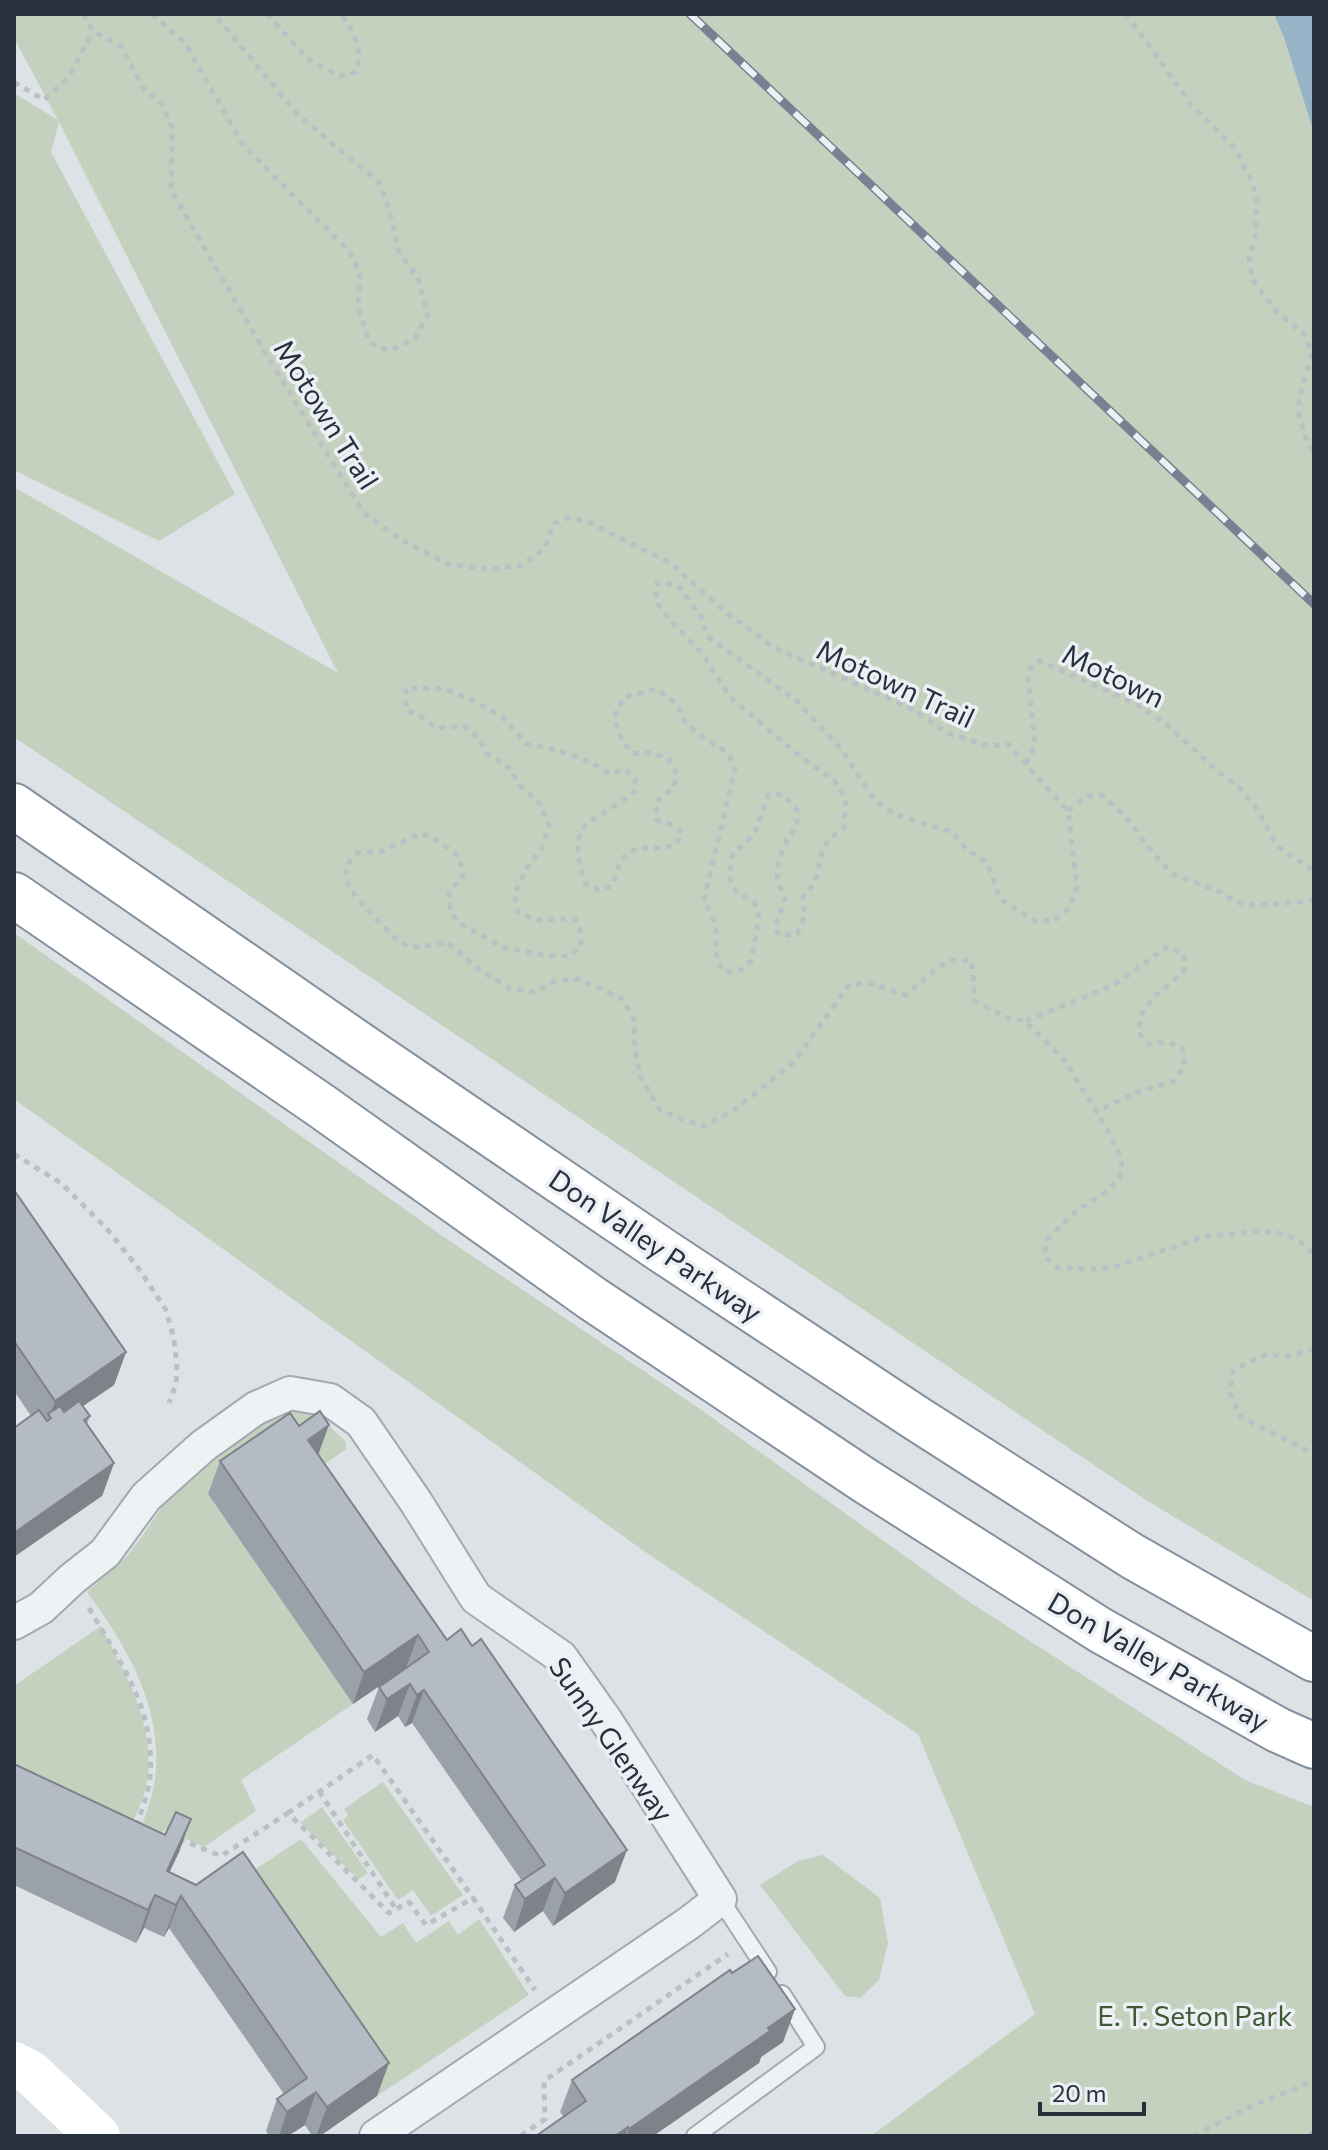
<svg xmlns="http://www.w3.org/2000/svg" width="1328" height="2150" font-family="Commissioner,sans-serif">
<rect width="100%" height="100%" fill="#dde2e7"/>
<g fill="#c4d1be">
<path d="M14,14H1314V1601L1146,1500L14,737V487L338,673L59,122L51,152L235,494L159,541L14,470V93L58,120L14,38Z"/>
<path d="M14,933L444,1237L693,1404L962,1597L1245,1780L1314,1807V2136H871L1035,2014L918,1734L651,1556L14,1099Z"/>
<path d="M298,1411L321,1418L346,1442V1449L321,1467L208,1494L353,1704L241,1780L256,1811L204,1847L165,1829L159,1840L140,1831C146,1813 153,1796 155,1778C164,1709 126,1645 87,1592L127,1556L143,1535L177,1484L275,1416Z"/>
<path d="M101,1626C125,1673 153,1720 148,1775C146,1794 137,1812 130,1829L14,1772V1686Z"/>
<path d="M383,1782L463,1895L431,1916L413,1890L398,1900L343,1820L348,1815L344,1809Z"/>
<path d="M322,1807L368,1873L358,1879L300,1823Z"/>
<path d="M301,1839L381,1937L403,1923L416,1943L449,1921L458,1935L479,1919L529,1995L377,2096L232,1885Z"/>
<path d="M823,1855L880,1898L888,1943L879,1980L860,1998L845,1996L760,1885L798,1861Z"/>
</g>
<path fill="#97b3c8" d="M1274,14H1314V133L1284,37Z"/>
<g fill="none" stroke-linecap="round" stroke-linejoin="round">
<path stroke="#97b3c8" stroke-width="10" d="M1313,2136L1314,2135"/>
<g stroke="#a2a9b1" stroke-width="20">
<g id="lane">
<path d="M720,1899L768,1972"/>
<path d="M695,2136L816,2047L782,1994"/>
</g>
</g>
<g stroke="#a2a9b1" stroke-width="36">
<path id="street" d="M14,1623L41,1608L72,1579L105,1553L146,1497L203,1446L256,1408L290,1393L330,1400L361,1422L416,1502L476,1598L561,1657L607,1722L720,1899L689,1923L376,2136"/>
</g>
<g stroke="#84909e" stroke-width="48">
<g id="highway">
<path d="M14,806L360,1045L663,1251L916,1418L1132,1556L1314,1659"/>
<path d="M14,895L320,1105L593,1299L864,1480L1100,1630L1278,1730L1314,1746"/>
</g>
</g>
<g stroke="#bbc0c5" stroke-width="5" stroke-dasharray="6 6" stroke-linecap="butt">
<path d="M83,14L93,31L122,47L143,88L162,104L172,128L171,190L266,354L363,512L395,536L448,564L486,569L521,566L545,548L553,524L568,518L586,521L672,564L722,609L773,647L910,708L948,733L988,746L1008,744L1068,811L1077,887L1070,907L1054,921H1035L1000,899L987,863L967,850L952,832L894,814L874,799L841,749L797,701L707,636L701,616L677,585L657,583L656,602L676,627L702,653L730,697L803,759L834,780L846,799L844,827L828,840L822,852L815,883L803,897L805,915L797,934L780,936L775,928L785,899L777,878L778,863L787,840L797,825V810L783,795L769,794L754,835L733,853C729,882 725,888 754,902L759,917L751,961L738,972L723,971C712,953 718,951 716,932C715,920 709,910 704,900L735,769L728,753L701,736L685,722L676,703L656,689L624,697L614,717L622,741L633,753H650L668,758L677,775L673,789L657,801L656,820L673,825L682,833L676,845L662,848H637L621,859L612,886L599,890L585,883C563,815 595,826 636,790L635,779L625,769L610,774L592,763L557,750L527,744L502,717L474,701L445,689L406,688V710L422,717L436,728L464,726L479,738L486,753L510,768L519,785L538,801L549,826L542,848L528,866L514,895L518,912L535,920L575,919L580,931L581,946L570,956L542,955L502,947L456,921L450,907L449,892L463,876L460,858L443,844L421,833L383,851L357,853L345,867C346,874 347,881 349,886C355,898 396,943 408,946C419,949 436,944 447,942L478,969L511,989L535,992L555,981L579,979L622,999L634,1020L635,1050L640,1076L660,1110L681,1119L705,1126L733,1111L794,1062L849,985L868,983L906,995L937,968L953,960L972,961L975,1001L1008,1018L1025,1021L1065,1061L1107,1129L1122,1160L1120,1177L1108,1191L1075,1212L1048,1239L1044,1255L1058,1268L1095,1269L1114,1267L1203,1237L1261,1231L1284,1234L1301,1242L1314,1254"/>
<path d="M152,14L185,43L243,145L349,251L360,274L358,308L368,339L377,348L392,350L415,338L428,315L418,278L399,252L389,209L379,182L298,115L214,14"/>
<path d="M267,14L308,59L340,76L356,72C363,47 355,35 341,14"/>
<path d="M1125,14L1144,38L1192,106L1235,148L1253,184L1257,201L1255,240L1249,257L1253,280L1276,311L1304,334L1312,353L1299,399V415L1305,436L1314,453"/>
<path d="M14,82L44,100L68,78L93,31"/>
<path d="M1026,764L1035,745L1028,676L1032,665L1040,661L1134,703L1165,723L1219,772L1239,787L1259,812L1277,846L1314,871"/>
<path d="M1068,811C1078,801 1088,794 1102,795L1126,817L1152,852L1173,874L1223,893L1236,902L1252,905L1300,902L1314,899"/>
<path d="M1026,1021L1114,985L1167,947L1184,954V971L1153,998L1142,1013L1138,1032L1149,1044L1167,1042L1182,1048L1185,1065L1174,1081L1138,1092L1095,1112"/>
<path d="M14,1154L61,1183L107,1229L139,1269L166,1310L173,1335L177,1363L176,1384L169,1403"/>
<path d="M1314,1349L1290,1356L1264,1355L1233,1370L1230,1393L1241,1417L1314,1454"/>
<path d="M89,1608C121,1664 156,1710 150,1778C148,1794 141,1811 137,1826"/>
<path d="M319,1791L396,1909"/>
<path d="M288,1813L373,1755L473,1898"/>
<path d="M179,1839L221,1856L288,1813L389,1913L409,1902L426,1925L473,1898L535,1990"/>
<path d="M521,2136L545,2119L544,2081L728,1954"/>
<path d="M1194,2136L1255,2104L1298,2088L1314,2079"/>
</g>
<use href="#lane" stroke="#eff2f5" stroke-width="16"/>
<use href="#street" stroke="#eff2f5" stroke-width="32"/>
<path stroke="#fff" stroke-width="44" d="M14,2064L31,2073L98,2136"/>
<use href="#highway" stroke="#fff" stroke-width="44"/>
<g stroke="#768291" stroke-width="9">
<path id="rail" d="M690,14L1314,604"/>
</g>
<use href="#rail" stroke="#ecf0f5" stroke-width="6" stroke-dasharray="18" stroke-linecap="butt"/>
</g>
<g fill="#9ba1a9">
<path d="M14,1190L126,1352L114,1385L83,1406L90,1416L87,1424L114,1463L102,1496L31,1416L14,1391Z"/>
<path d="M318,1455L615,1882L553,1926L543,1911L514,1932L503,1918L515,1885L522,1881L412,1723L405,1727L398,1716L375,1732L367,1719L379,1687L399,1672L353,1704L208,1494L220,1461Z"/>
<path d="M14,1764L165,1835L191,1819L179,1852L169,1872L377,2096L320,2136H312L305,2125L288,2136H269L266,2131L277,2099L284,2094L169,1928L164,1937L144,1928L136,1943L14,1885Z"/>
<path d="M732,1973L795,2009L783,2042L761,2057L759,2063L653,2136H536L564,2117L560,2112L572,2080Z"/>
</g>
<g fill="#7e8389">
<path d="M126,1352L114,1385L46,1431L51,1418L50,1416L55,1401Z"/>
<path d="M329,1425L317,1458L308,1440Z"/>
<path d="M114,1463L102,1496L14,1557V1533Z"/>
<path d="M418,1635L406,1668L353,1704L364,1672Z"/>
<path d="M410,1684L398,1716L375,1732L387,1699Z"/>
<path d="M424,1690L412,1723L405,1727L417,1695Z"/>
<path d="M191,1819L179,1852L158,1897L167,1871Z"/>
<path d="M627,1850L615,1882L553,1926L565,1893Z"/>
<path d="M555,1878L543,1911L514,1932L525,1899Z"/>
<path d="M155,1895L144,1928L136,1943L148,1910Z"/>
<path d="M181,1896L169,1928L164,1937L176,1905Z"/>
<path d="M795,2009L783,2042L761,2057L759,2063L653,2136H626L629,2129Z"/>
<path d="M389,2063L377,2096L320,2136H316L327,2107Z"/>
<path d="M316,2092L305,2125L288,2136H279L287,2112Z"/>
<path d="M628,2127L625,2136H615Z"/>
</g>
<g fill="#b4bbc4" stroke="#7e8389" stroke-width="2">
<path d="M14,1190L126,1352L55,1401L14,1341Z"/>
<path d="M79,1401L90,1416L84,1420L114,1463L14,1533V1428L39,1410L47,1421L51,1418L48,1414L60,1406L64,1412Z"/>
<path d="M320,1411L329,1425L308,1440L447,1640L461,1629L472,1646L481,1639L627,1850L565,1893L555,1878L525,1899L515,1885L545,1865L424,1690L417,1695L410,1684L387,1699L379,1687L429,1652L418,1635L364,1672L220,1461L290,1413L299,1426Z"/>
<path d="M14,1764L165,1835L176,1812L191,1819L167,1871L196,1885L243,1852L389,2063L327,2107L316,2092L287,2112L277,2099L307,2078L181,1896L176,1905L155,1895L148,1910L14,1847Z"/>
<path d="M758,1956L795,2009L768,2028L770,2031L629,2129L628,2127L615,2136H536L586,2101L572,2080L730,1970L732,1973Z"/>
</g>
<g text-anchor="middle" dominant-baseline="central" stroke-width="7" stroke-linejoin="round" paint-order="stroke">
<g font-size="28" fill="#26313d" stroke="#ecf0f5">
<text transform="translate(327 414) rotate(58)">Motown Trail</text>
<text transform="translate(1114 675) rotate(26)">Motown</text>
<text transform="translate(896 683) rotate(25)">Motown Trail</text>
<text transform="translate(656 1245) rotate(34)">Don Valley Parkway</text>
<text transform="translate(1159 1661) rotate(30)">Don Valley Parkway</text>
<text transform="translate(612 1739) rotate(55)">Sunny Glenway</text>
</g>
<g font-size="28" fill="#3e5933" stroke="#ecf0f5">
<text x="1195" y="2015">E. T. Seton Park</text>
</g>
</g>
<rect width="1328" height="2150" fill="none" stroke="#26313d" stroke-width="32"/>
<path d="M1040 2102v12h104v-12" fill="none" stroke="#26313d" stroke-width="4"/>
<text x="1052" y="2102" font-size="24" fill="#26313d" stroke="#ecf0f5" stroke-width="6" paint-order="stroke">20 m</text>
</svg>
